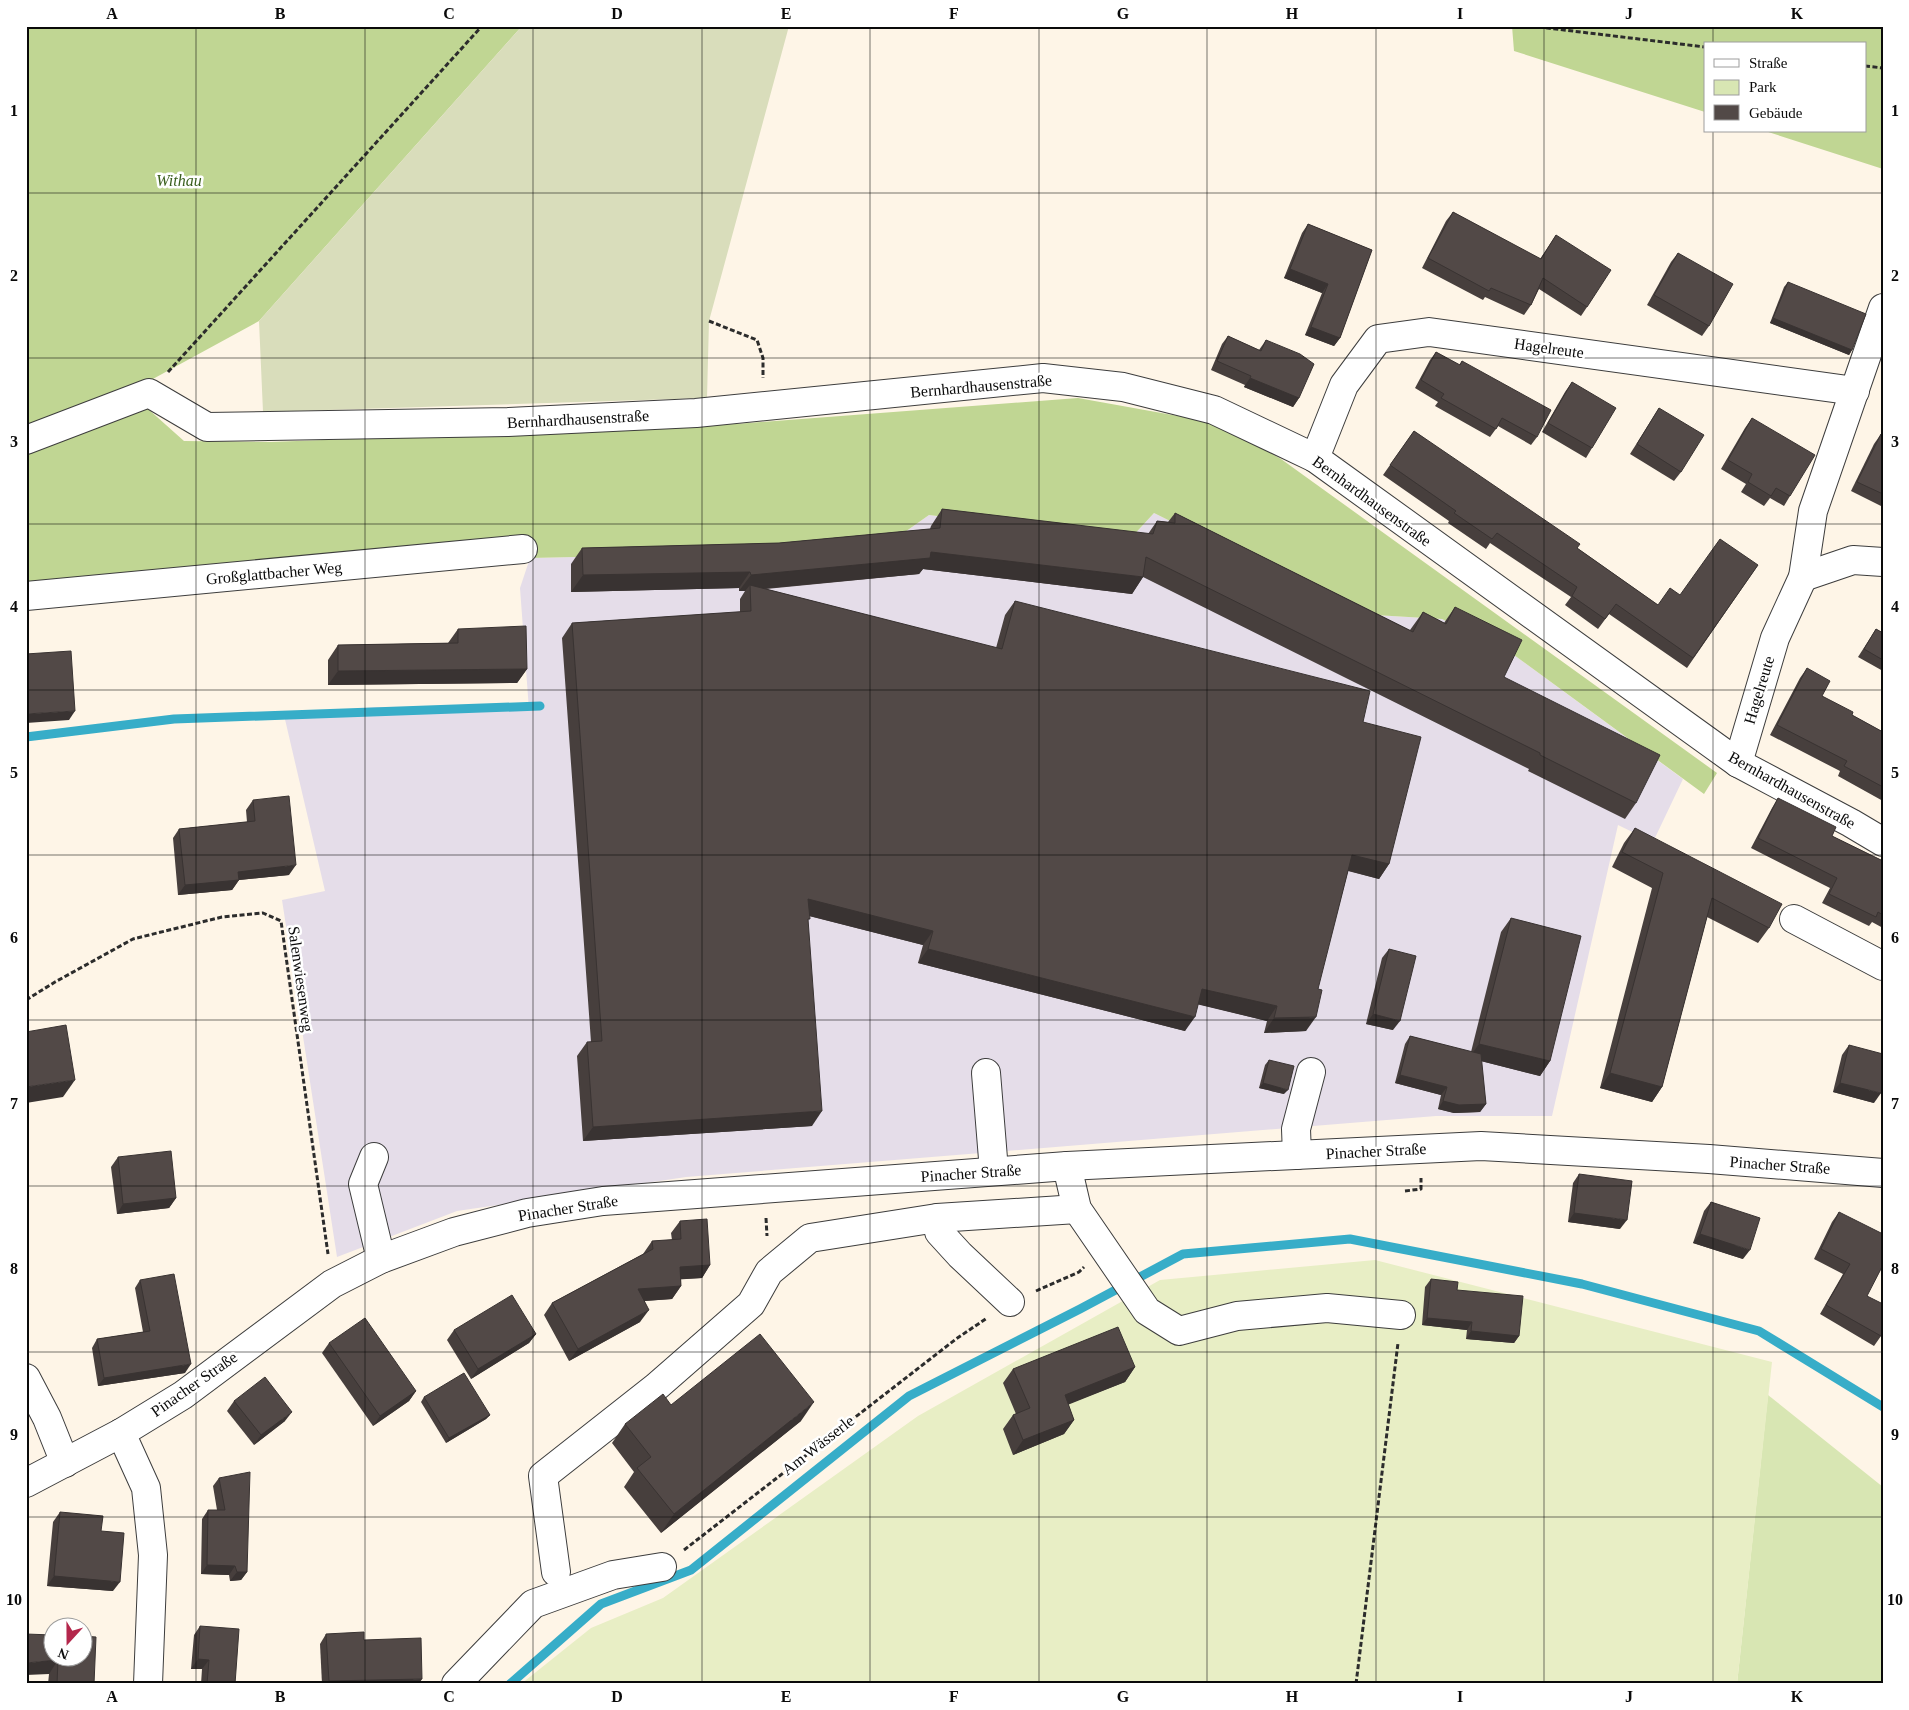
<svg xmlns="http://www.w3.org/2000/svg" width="1909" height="1710" font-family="Georgia,serif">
<rect width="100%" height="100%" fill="#fef5e7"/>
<path fill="#e5dde9" d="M1154,513L1358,614L1442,619L1514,655L1683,779L1653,842L1618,825L1552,1116H1436L686,1177L457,1211L337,1257L282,900L325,891L284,715L376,707L529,710L520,588L530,558L757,553L895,539L929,515L1130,539Z"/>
<path fill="#d8e6b3" d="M1768,1395L1883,1487V1684H1737Z"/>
<g fill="#c0d693">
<path d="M26,26H522L259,321L129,392L184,441L271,442L736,424L1078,398L1217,423L1281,459L1717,773L1704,794L1514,655L1442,619L1358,614L1154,513L1130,539L929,515L895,539L757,553L530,558L26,583Z"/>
<path d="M1512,26H1883V169L1765,131H1865V44H1705V112L1514,51Z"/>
</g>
<path fill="#d9ddbb" d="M522,26H789L709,321L707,398L263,412L259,321Z"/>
<path fill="#e8eec5" d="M1375,1260L1772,1362L1737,1684H521L591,1628L663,1598L918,1416L1160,1280Z"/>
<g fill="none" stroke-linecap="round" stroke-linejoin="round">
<g stroke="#37adc8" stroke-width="9">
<path d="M26,737L174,719L540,706"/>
<path d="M510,1684L601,1604L691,1570L909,1396L1080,1309L1183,1254L1350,1239L1582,1284L1759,1331L1883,1407"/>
</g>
<g stroke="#3d3d3d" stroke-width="30">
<g id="minor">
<path d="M26,440L149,393L207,427L508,422L696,413L1043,378L1123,387L1214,410L1315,458L1738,763L1851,823L1883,842"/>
<path d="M1315,458L1344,385L1378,339L1429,332L1855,391"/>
<path d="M1803,577L1853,560L1883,562"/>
<path d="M26,596L523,549"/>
<path d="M1738,763L1775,638L1803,577L1813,511L1883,308"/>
<path d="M1794,919L1883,966"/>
<path d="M986,1073L994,1171"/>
<path d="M1297,1155L1296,1129L1311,1072"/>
<path d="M374,1157L363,1184L381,1259"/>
<path d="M1067,1166L1077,1209L1147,1311L1179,1331L1237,1316L1327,1308L1401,1315"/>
<path d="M937,1218L939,1232L960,1255L1010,1302"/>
<path d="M26,1378L47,1418L65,1463"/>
<path d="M121,1433L146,1488L153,1555L148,1684"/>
<path d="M26,1483L121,1433L183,1395L332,1284L381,1259L454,1232L527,1213L603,1201L1067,1166L1481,1146L1709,1159L1883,1173"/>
<path d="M556,1572L543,1476L656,1387L751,1304L769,1272L810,1238L937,1218L1077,1209"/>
<path d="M456,1684L533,1604L613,1575L662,1567"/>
</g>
</g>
<g stroke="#2c2c2c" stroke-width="3" stroke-dasharray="5 2.5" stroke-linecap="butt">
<path d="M1531,26L1705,47"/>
<path d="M1865,66L1883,68"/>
<path d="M709,321L757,340L763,358V378"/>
<path d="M168,372L482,26"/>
<path d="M26,1000L55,982L133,939L222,917L263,913L281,921L328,1254"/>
<path d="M1405,1191L1421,1189V1178"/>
<path d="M766,1218L767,1236"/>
<path d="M1036,1291L1079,1272L1084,1267"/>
<path d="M684,1550L956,1339L987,1318"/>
<path d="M1356,1684L1398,1343"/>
</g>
<use href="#minor" stroke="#fff" stroke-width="28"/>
</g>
<g fill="#473f3d">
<path d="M1453,212L1540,259L1556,235L1587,307L1581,316L1539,289L1531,305L1524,315L1485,297L1483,300L1422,268L1446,221Z"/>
<path d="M1308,224L1372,250L1340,338L1334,346L1305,335L1322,293L1284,278L1302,233Z"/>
<path d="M1678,253L1709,326L1702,336L1647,305L1671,262Z"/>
<path d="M1788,282L1852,350L1849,355L1770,323L1784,287Z"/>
<path d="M1228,336L1259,350L1266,340L1299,398L1293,407L1244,387L1245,385L1211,370L1222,344Z"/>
<path d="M1436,352L1459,365L1462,361L1537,437L1531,445L1498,426L1490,437L1435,406L1438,402L1415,388L1430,360Z"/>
<path d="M1572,382L1592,448L1586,458L1542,432L1565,392Z"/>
<path d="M1659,408L1681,472L1674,481L1630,454Z"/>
<path d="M1752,418L1790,496L1784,506L1770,498L1764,506L1741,492L1746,484L1721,469L1745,428Z"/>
<path d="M1414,431L1577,548L1658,605L1680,595L1758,565L1687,668L1609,614L1598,629L1565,605L1571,597L1490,543L1486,549L1448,523L1449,521L1383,475Z"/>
<path d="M1881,434L1883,435V507L1851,491L1874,444Z"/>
<path d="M942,509L1148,534L1157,521L1168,522L1175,513L1410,630L1423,612L1444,623L1455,607L1504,677L1636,803L1625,819L1528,771L1529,769L1143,577L1132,594L923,569L919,574L766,589L996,648L1005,615L1015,601L1363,722L1389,864L1379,879L1348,871L1306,1031L1264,1033L1267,1021L1198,1004L1185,1031L918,963L923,945L809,916L808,921L812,1126L583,1141L577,1056L587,1042H591L562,638L572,623L740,612V599L745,591H739V588L571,592V564L582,548L779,543L930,529L931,526Z"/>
<path d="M458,629L527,669L517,683L328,685V660L338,645L448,643Z"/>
<path d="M1876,629L1883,633V671L1858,657Z"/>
<path d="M1807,668L1822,696L1852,715L1883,732V801L1838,776L1840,771L1770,735L1800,678Z"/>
<path d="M1778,798L1832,836L1883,861V928L1872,922L1869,926L1822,903L1830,888L1751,848L1772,808Z"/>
<path d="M253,800L289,875L239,880L232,890L178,895L173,838L179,829L247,822L246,810Z"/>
<path d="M1635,828L1769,928L1758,943L1707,917L1662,1087L1652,1102L1600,1088L1652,888L1612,867L1624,843Z"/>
<path d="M1511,918L1550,1061L1540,1076L1481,1061L1486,1104L1480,1112L1454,1113L1438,1109L1441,1095L1395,1083L1405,1044L1410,1036L1471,1052L1501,932Z"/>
<path d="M1389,949L1393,1030L1366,1024L1382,958Z"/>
<path d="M1849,1045L1874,1103L1833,1092L1842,1055Z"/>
<path d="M1269,1060L1284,1094L1259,1088L1265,1065Z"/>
<path d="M118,1157L176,1198L169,1208L117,1214L111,1167Z"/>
<path d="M1579,1174L1620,1229L1568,1222L1573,1183Z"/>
<path d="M1711,1202L1743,1259L1693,1243L1704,1211Z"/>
<path d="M1839,1212L1881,1336L1874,1346L1820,1314L1843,1274L1814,1259L1832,1222Z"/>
<path d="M680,1221L710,1265L702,1278L681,1279V1286L672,1299L645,1301L640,1322L569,1361L544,1315L552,1303L643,1254L652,1241L672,1240L671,1233Z"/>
<path d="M1431,1279L1457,1290L1519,1336L1514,1343L1466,1339L1467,1330L1422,1325L1425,1287Z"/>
<path d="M140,1280L185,1373L98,1386L92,1348L97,1339L143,1332L135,1288Z"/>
<path d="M454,1330L536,1334L529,1343L471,1379L447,1340Z"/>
<path d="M329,1343L416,1391L409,1401L373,1426L322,1353Z"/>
<path d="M1135,1367L1125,1382L1068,1404L1074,1420L1064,1434L1013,1455L1003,1429L1013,1415L1016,1414L1003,1383L1013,1369Z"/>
<path d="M424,1397L490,1415L486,1419L446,1443L421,1402Z"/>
<path d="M234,1401L285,1421L254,1445L227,1411Z"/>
<path d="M671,1405L801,1421L661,1533L624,1487L634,1472L612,1443L625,1424Z"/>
<path d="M219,1478L247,1572L241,1580L230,1581L229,1575L201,1574L202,1519L208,1510H217L213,1486Z"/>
<path d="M60,1512L101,1531L113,1591L47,1586L53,1522Z"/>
<path d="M200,1626L235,1684H201L202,1669H191L194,1635Z"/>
<path d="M26,1634L94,1684H48L49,1674Z"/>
<path d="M326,1634L364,1640L419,1684H322L320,1644Z"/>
</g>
<g fill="#393332">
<path d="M1290,269L1328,284L1322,293L1284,278Z"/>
<path d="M1773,318L1852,350L1849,355L1770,323Z"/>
<path d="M1311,327L1340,338L1334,346L1305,335Z"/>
<path d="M1250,378L1299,398L1293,407L1244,387Z"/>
<path d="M931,552L1143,577L1132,594L923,569L919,574L750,590V585L745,591H739L751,575Z"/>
<path d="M750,572L739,588L571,592L583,575Z"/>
<path d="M527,669L517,683L328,685L338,671Z"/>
<path d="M75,711L69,720L26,723V714Z"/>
<path d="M1352,855L1389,864L1379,879L1342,869Z"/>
<path d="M296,865L289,875L239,880L232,890L178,895L185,885L238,872Z"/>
<path d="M808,899L933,931L923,945L798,913Z"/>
<path d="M928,949L1195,1017L1185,1031L918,963Z"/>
<path d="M1202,989L1277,1006L1267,1021L1192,1003Z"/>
<path d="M1373,1014L1400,1021L1393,1030L1366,1024Z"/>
<path d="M1316,1017L1306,1031L1264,1033L1274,1018Z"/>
<path d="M1479,1044L1550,1061L1540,1076L1469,1058Z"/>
<path d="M1610,1073L1662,1087L1652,1102L1600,1088Z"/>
<path d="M1400,1075L1447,1087L1441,1095L1395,1083Z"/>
<path d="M75,1080L63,1097L26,1103V1087Z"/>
<path d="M1263,1083L1288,1090L1284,1094L1259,1088Z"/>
<path d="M1840,1083L1881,1093L1874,1103L1833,1092Z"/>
<path d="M1443,1101L1486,1104L1480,1112L1454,1113L1438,1109Z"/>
<path d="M822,1111L812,1126L583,1141L593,1127Z"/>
<path d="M176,1198L169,1208L117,1214L123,1204Z"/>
<path d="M1574,1213L1627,1220L1620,1229L1568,1222Z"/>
<path d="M1700,1234L1750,1250L1743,1259L1693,1243Z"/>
<path d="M710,1265L702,1278L671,1280L680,1267Z"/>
<path d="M681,1286L672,1299L629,1302L638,1289Z"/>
<path d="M649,1310L640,1322L569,1361L578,1349Z"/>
<path d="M1427,1318L1472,1322L1467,1330L1422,1325Z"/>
<path d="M1471,1331L1519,1336L1514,1343L1466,1339Z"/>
<path d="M536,1334L529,1343L471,1379L478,1369Z"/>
<path d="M191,1364L185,1373L98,1386L104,1378Z"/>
<path d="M1135,1367L1125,1382L1055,1410L1065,1395Z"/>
<path d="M416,1391L409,1401L373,1426L380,1416Z"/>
<path d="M814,1402L801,1421L661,1533L674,1514Z"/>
<path d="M292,1412L285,1421L254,1445L261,1435Z"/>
<path d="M490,1415L486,1419L446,1443L449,1438Z"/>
<path d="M1074,1420L1064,1434L1013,1455L1023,1440Z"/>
<path d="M207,1565L235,1566L229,1575L201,1574Z"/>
<path d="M237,1572H247L241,1580L230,1581Z"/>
<path d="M54,1576L120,1582L113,1591L47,1586Z"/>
<path d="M198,1659L209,1660L202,1669H191Z"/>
<path d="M58,1660L49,1674L26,1675V1663Z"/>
<path d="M422,1679L419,1684H327L329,1681Z"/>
</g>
<g fill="#524947" stroke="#393332">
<path d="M1453,212L1541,259L1556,235L1611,270L1587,307L1543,278L1531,305L1491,288L1489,291L1428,258Z"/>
<path d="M1308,224L1372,250L1340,338L1311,327L1328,284L1290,269Z"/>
<path d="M1678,253L1733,284L1709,326L1654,295Z"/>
<path d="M1788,282L1866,314L1852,350L1773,318Z"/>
<path d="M1228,336L1261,351L1266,340L1300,354L1314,364L1299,398L1250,378L1251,376L1217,361Z"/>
<path d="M1436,352L1460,365L1462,361L1551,410L1537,437L1502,418L1496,429L1441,398L1444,394L1421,380Z"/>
<path d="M1572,382L1616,408L1592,448L1548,423Z"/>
<path d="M1659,408L1704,435L1681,472L1637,444Z"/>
<path d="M1752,418L1815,455L1790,496L1776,488L1771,496L1748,482L1752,474L1728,460Z"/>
<path d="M1414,431L1580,544L1577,548L1658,605L1670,588L1680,595L1720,539L1758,565L1693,658L1616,604L1605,619L1572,596L1577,587L1497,533L1492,539L1454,513L1456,511L1390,465Z"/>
<path d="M1881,434L1883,435V494L1857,482Z"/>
<path d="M942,509L1153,534L1157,521L1175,523V513L1413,632L1423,612L1446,624L1455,607L1522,640L1504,677L1660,755L1636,803L1540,755V753L1146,557L1143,577L931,552L930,558L751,575L750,572L583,575L582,548L779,543L940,528Z"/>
<path d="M750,585L1002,649L1015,601L1370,691L1363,722L1421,737L1389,864L1352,855L1318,989L1322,990L1316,1017L1274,1018L1277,1006L1202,989L1195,1017L928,949L933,931L808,899L810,919H808L822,1111L593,1127L587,1042L602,1041L572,623L751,611Z"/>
<path d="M526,626L527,669L338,671V645L458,643V629Z"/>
<path d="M1876,629L1883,633V660L1864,649Z"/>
<path d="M71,651L75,711L26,714V654Z"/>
<path d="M1807,668L1830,681L1822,696L1853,712L1852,715L1883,732V787L1844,766L1847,761L1777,725Z"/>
<path d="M289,796L296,865L238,872L239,880L185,885L179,829L255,821L253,800Z"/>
<path d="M1778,798L1836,827L1832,836L1883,861V915L1878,912L1876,917L1829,894L1837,878L1758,838Z"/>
<path d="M1635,828L1782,904L1769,928L1712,898L1662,1087L1610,1073L1663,873L1622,852Z"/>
<path d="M1511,918L1581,936L1550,1061L1479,1044Z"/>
<path d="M1389,949L1416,956L1400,1021L1373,1014Z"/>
<path d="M66,1025L75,1080L26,1087V1032Z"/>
<path d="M1410,1036L1481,1054L1486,1104L1459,1105L1443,1101L1447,1087L1400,1075Z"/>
<path d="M1849,1045L1883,1054V1087L1881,1093L1840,1083Z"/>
<path d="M1269,1060L1294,1066L1288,1090L1263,1083Z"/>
<path d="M171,1151L176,1198L123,1204L118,1157Z"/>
<path d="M1579,1174L1632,1181L1627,1220L1574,1213Z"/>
<path d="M1711,1202L1760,1218L1750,1250L1700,1234Z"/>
<path d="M1839,1212L1883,1234V1265L1867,1296L1883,1304V1333L1881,1336L1826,1305L1850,1264L1821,1249Z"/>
<path d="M707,1219L710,1265L680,1267L681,1286L638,1289L649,1310L578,1349L552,1303L653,1249L652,1241L681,1239L680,1221Z"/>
<path d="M174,1274L191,1364L104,1378L97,1339L150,1331L140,1280Z"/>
<path d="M1431,1279L1458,1282L1457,1290L1523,1296L1519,1336L1471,1331L1472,1322L1427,1318Z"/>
<path d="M512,1295L536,1334L478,1369L454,1330Z"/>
<path d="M365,1318L416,1391L380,1416L329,1343Z"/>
<path d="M1118,1327L1135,1367L1065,1395L1074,1420L1023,1440L1013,1415L1030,1408L1013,1369Z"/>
<path d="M760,1334L814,1402L674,1514L637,1468L651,1457L625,1424L663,1394L671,1405Z"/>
<path d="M464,1373L490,1415L449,1438L424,1397Z"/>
<path d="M265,1377L292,1412L261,1435L234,1401Z"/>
<path d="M250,1472L247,1572H237L235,1566L207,1565L208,1510H225L219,1478Z"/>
<path d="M60,1512L103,1516L101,1531L124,1533L120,1582L54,1576Z"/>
<path d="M200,1626L239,1629L235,1684H207L209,1660L198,1659Z"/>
<path d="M364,1632V1640L421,1638L422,1679L329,1681L326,1634Z"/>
<path d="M26,1634L52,1635V1658H82V1636L96,1637L94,1684H57L58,1660L26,1663Z"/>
</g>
<path fill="none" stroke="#0a0a0a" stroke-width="1" stroke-opacity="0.55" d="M196,26V1684M365,26V1684M533,26V1684M702,26V1684M870,26V1684M1039,26V1684M1207,26V1684M1376,26V1684M1544,26V1684M1713,26V44M1713,131V1684M26,193H1883M26,358H1883M26,524H1883M26,690H1883M26,855H1883M26,1020H1883M26,1186H1883M26,1352H1883M26,1517H1883"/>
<g text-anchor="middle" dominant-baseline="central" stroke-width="5" stroke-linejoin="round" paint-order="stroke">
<g font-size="16" font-style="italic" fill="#395e1d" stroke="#fff">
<text x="179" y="180">Withau</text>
</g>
<g font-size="16" fill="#0a0a0a" stroke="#fff">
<text transform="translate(1549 348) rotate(8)">Hagelreute</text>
<text transform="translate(981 386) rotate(-5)">Bernhardhausenstraße</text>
<text transform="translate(578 419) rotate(-3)">Bernhardhausenstraße</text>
<text transform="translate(1372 501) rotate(36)">Bernhardhausenstraße</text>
<text transform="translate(274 573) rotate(-5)">Großglattbacher Weg</text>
<text transform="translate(1759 690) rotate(-73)">Hagelreute</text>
<text transform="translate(1792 790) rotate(29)">Bernhardhausenstraße</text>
<text transform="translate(301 979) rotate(82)">Salenwiesenweg</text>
<text transform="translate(1376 1151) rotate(-3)">Pinacher Straße</text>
<text transform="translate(1780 1165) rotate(4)">Pinacher Straße</text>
<text transform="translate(971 1173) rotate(-4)">Pinacher Straße</text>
<text transform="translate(568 1208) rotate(-9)">Pinacher Straße</text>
<text transform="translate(194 1384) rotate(-35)">Pinacher Straße</text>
<text transform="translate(818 1445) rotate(-38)">Am Wässerle</text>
</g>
</g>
<rect width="1909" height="1710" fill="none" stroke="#ffffff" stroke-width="55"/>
<rect x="1704" y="42" width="162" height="90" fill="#ffffff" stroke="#9d9d9d"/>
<rect x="1714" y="59" width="25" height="8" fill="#ffffff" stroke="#9d9d9d"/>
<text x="1749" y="68" font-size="15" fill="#0a0a0a">Straße</text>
<rect x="1714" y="80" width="25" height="15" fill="#d8e6b3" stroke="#9d9d9d"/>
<text x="1749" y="92" font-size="15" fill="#0a0a0a">Park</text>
<rect x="1714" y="105" width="25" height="15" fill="#524947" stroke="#9d9d9d"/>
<text x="1749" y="118" font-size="15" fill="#0a0a0a">Gebäude</text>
<g transform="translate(68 1642) rotate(201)"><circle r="24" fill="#ffffff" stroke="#9d9d9d"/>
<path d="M0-4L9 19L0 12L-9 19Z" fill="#b4274c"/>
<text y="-8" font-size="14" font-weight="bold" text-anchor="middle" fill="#0a0a0a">N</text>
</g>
<rect x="28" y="28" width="1854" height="1654" fill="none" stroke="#0a0a0a" stroke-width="2"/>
<g font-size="16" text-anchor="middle" font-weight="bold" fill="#0a0a0a">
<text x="112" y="19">A</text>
<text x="280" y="19">B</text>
<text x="449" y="19">C</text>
<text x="617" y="19">D</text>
<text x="786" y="19">E</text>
<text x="954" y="19">F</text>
<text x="1123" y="19">G</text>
<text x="1292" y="19">H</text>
<text x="1460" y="19">I</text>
<text x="1629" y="19">J</text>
<text x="1797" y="19">K</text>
<text x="14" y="116">1</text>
<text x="1895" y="116">1</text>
<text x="14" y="281">2</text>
<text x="1895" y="281">2</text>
<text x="14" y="447">3</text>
<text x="1895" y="447">3</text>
<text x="14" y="612">4</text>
<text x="1895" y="612">4</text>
<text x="14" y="778">5</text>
<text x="1895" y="778">5</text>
<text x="14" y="943">6</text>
<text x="1895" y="943">6</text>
<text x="14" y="1109">7</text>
<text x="1895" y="1109">7</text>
<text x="14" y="1274">8</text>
<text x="1895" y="1274">8</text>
<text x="14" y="1440">9</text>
<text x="1895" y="1440">9</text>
<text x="14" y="1605">10</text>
<text x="1895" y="1605">10</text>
<text x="112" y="1702">A</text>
<text x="280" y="1702">B</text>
<text x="449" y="1702">C</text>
<text x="617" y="1702">D</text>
<text x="786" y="1702">E</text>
<text x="954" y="1702">F</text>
<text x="1123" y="1702">G</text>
<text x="1292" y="1702">H</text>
<text x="1460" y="1702">I</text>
<text x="1629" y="1702">J</text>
<text x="1797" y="1702">K</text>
</g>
</svg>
